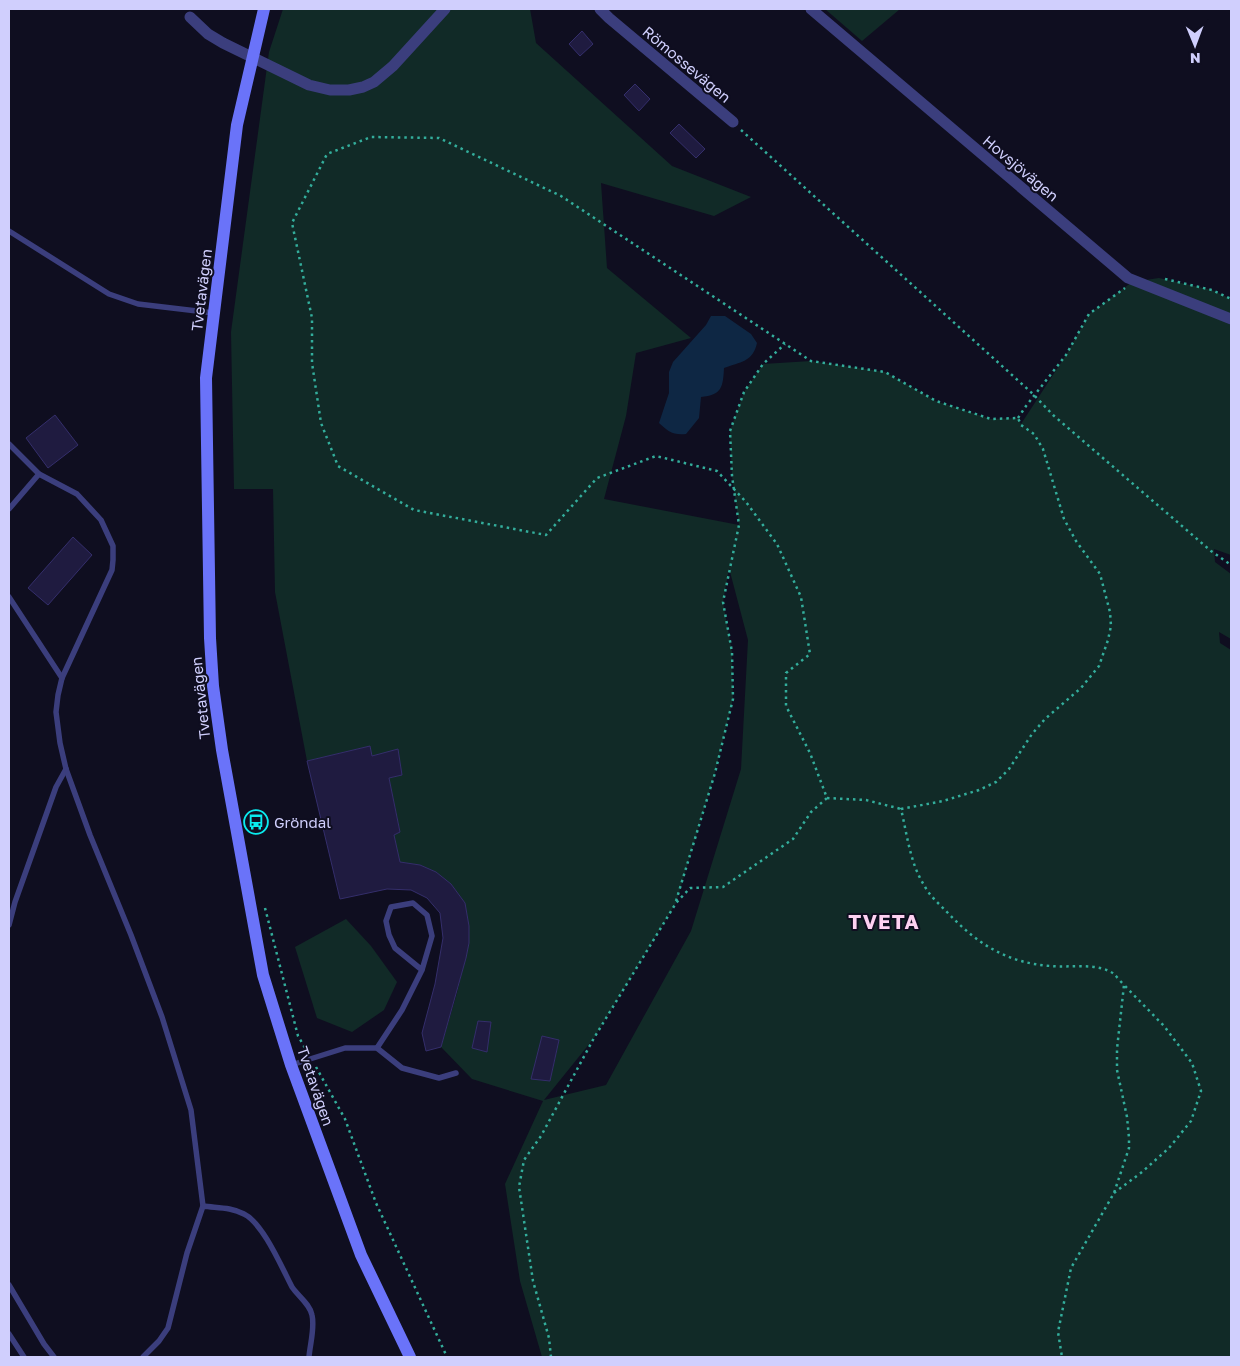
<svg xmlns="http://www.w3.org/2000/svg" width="1240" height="1366" font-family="'Golos Text',sans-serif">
<rect width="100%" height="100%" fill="#0f0e20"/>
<g fill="#112a27" fill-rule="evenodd">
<path d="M283,9H530L536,43L672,166L751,197L714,216L601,183L607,268L691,338L636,353L626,416L604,499L739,525L732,476L730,431L744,392L763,364L811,361L885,372L936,401L991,419L1018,418L1021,424L1066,355L1089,314L1132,282L1159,278L1212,290L1231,299V555L1214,549L1215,562L1231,574V639L1219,632L1220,643L1231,650V1357H542L520,1281L505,1184L543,1101L472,1079L441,1047L457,993L469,943V926L465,903L451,884L436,872L420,865L400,862L394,835L400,831L389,778L402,775L398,750L372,756L370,746L307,761L275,592L273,489H234L231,332L269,52ZM729,568L748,640L741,769L691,931L606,1085L544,1100L594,1038L676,903L715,773L733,699L732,652L723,602ZM478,1022H491L487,1051L472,1048ZM542,1036L559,1041L550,1081L532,1079Z"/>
<path d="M825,9H900L862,41Z"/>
<path d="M346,919L371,946L397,982L384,1010L352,1032L317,1018L295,947Z"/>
</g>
<path fill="#0e2744" d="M711,316H725L751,334L757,343C753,362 740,362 724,368C723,387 722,395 701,397L699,418L686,434C672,435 669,432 659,423L669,393V372L673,362L706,325Z"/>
<g fill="#1f1b40" stroke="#342e6b">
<path d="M582,31L593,44L580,56L569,44Z"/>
<path d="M635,84L650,99L639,111L624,95Z"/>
<path d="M679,124L705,149L696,158L670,133Z"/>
<path d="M55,415L78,445L48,468L26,438Z"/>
<path d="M73,537L92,555L48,605L28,588Z"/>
<path d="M370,746L372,756L398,749L402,775L389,778L400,832L394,835L400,862L420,865L436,872L451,884L465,903L469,926V943L466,958L441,1047L426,1051L422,1033L435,984L443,938L440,913L427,898L411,890L387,889L340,899L307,761Z"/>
<path d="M478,1021L491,1022L487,1052L472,1048Z"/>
<path d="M542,1036L559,1040L550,1081L531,1079Z"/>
</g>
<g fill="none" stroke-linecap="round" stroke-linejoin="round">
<g stroke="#33ad9b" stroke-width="2.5" stroke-dasharray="2.5 4" stroke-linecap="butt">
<path d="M741,130L1033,394L1053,415L1211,551L1231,565"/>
<path d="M1165,279L1212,290L1231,299"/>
<path d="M1018,418L1026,406L1066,355L1089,314L1125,288"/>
<path d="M827,798L866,800L901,809"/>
<path d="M676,901L715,773L733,699L732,652L723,602L739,525L732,476L730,431L744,392L763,364L785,344"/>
<path d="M265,908L298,1036L307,1051"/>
<path d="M316,1067L345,1119L376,1203L447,1357"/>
<path d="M1114,1193L1142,1172L1169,1148L1191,1121L1201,1091L1192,1063L1164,1026L1124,985"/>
<path d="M551,1357L549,1338L533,1281L519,1187L524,1160L541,1136L594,1038L676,903L690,888L723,887L793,839L811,812L827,798L810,753L786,706V673L810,654L801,597L777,544L746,502L717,471L656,456L597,478L546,535L414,510L338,466L321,423L312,363V318L292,223L327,154L371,137L439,138L561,196L811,361L885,372L936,401L991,419L1018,418L1021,425L1034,434L1043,449L1064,519L1076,541L1100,574L1110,612L1111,626L1108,640L1099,666L1081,688L1045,719L1032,734L1009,769L996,782L979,790L943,801L901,809C907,834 910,863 924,885C929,895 938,903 946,911C976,943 1006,963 1051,966C1069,968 1098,962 1114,974C1117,977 1121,982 1124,985L1117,1049V1070L1127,1117L1129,1138V1148L1114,1193L1071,1268L1058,1332L1062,1357"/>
</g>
<g stroke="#3b3e7d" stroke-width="5.5">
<path d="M9,231L109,294L138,304L214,313"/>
<path d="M9,444L39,474L77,494L101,520L113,546V560L112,570L62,678L58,695L56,712L60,743L66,769L90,835L131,935L162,1017L191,1110L203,1206"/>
<path d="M9,509L39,474"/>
<path d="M9,597L62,678"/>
<path d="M9,925L15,902L56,787L66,769"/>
<path d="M377,1048L402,1010L422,970L432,936L427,915L413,903L391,907L386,921L389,935L395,948L422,970"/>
<path d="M291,1065L345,1048H377L402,1068L439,1078L456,1073"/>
<path d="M9,1285L44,1344L54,1357"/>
<path d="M9,1334L24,1357"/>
<path d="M143,1357L159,1341L168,1328L187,1253L203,1206C217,1208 231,1207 244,1214C263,1223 282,1268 292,1287C298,1296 310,1304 312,1315C315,1328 310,1344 309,1357"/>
</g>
<g stroke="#3b3e7d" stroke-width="11">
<path d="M600,9L609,18L733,122"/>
<path d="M811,9L1128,278L1231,319"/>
<path d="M190,17L208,34L223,43L309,85L330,90H349L363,87L374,82L393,66L445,9"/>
</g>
<path stroke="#6a73f9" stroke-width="12" d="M264,9L237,125L206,378L210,638L213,686L222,750L263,975L291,1065L361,1255L410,1357"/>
</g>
<defs>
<g id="bus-ring" transform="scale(1.25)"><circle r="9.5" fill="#0f0e20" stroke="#0aebee" stroke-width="1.5"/><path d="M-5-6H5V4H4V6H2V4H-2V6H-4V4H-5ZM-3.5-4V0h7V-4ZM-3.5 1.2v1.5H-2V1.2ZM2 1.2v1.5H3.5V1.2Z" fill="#0aebee"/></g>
</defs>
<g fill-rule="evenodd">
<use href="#bus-ring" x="256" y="822"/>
</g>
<g text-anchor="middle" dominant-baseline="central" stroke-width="4" stroke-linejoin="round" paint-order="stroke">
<g font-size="15" fill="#d0cffd" stroke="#0f0e20">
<text transform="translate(687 64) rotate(40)">Römossevägen</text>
<text transform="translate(1021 168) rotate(40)">Hovsjövägen</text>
<text transform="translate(201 290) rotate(-83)">Tvetavägen</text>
<text transform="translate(200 698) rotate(-96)">Tvetavägen</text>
<text transform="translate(316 1086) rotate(71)">Tvetavägen</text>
</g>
<g font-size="15" fill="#d0cffd" stroke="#0f0e20" text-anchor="start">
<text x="274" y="822">Gröndal</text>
</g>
<g font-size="20" font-weight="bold" letter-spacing="1" fill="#fdd1f1" stroke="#0f0e20">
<text x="884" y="921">TVETA</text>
</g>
</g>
<rect width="1240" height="1366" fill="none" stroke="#d0cffd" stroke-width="20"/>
<g transform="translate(1195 45) rotate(179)" stroke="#0f0e20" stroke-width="4" paint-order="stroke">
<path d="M0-4L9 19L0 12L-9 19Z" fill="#d0cffd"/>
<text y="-8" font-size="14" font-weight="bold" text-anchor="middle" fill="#d0cffd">N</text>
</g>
</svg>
